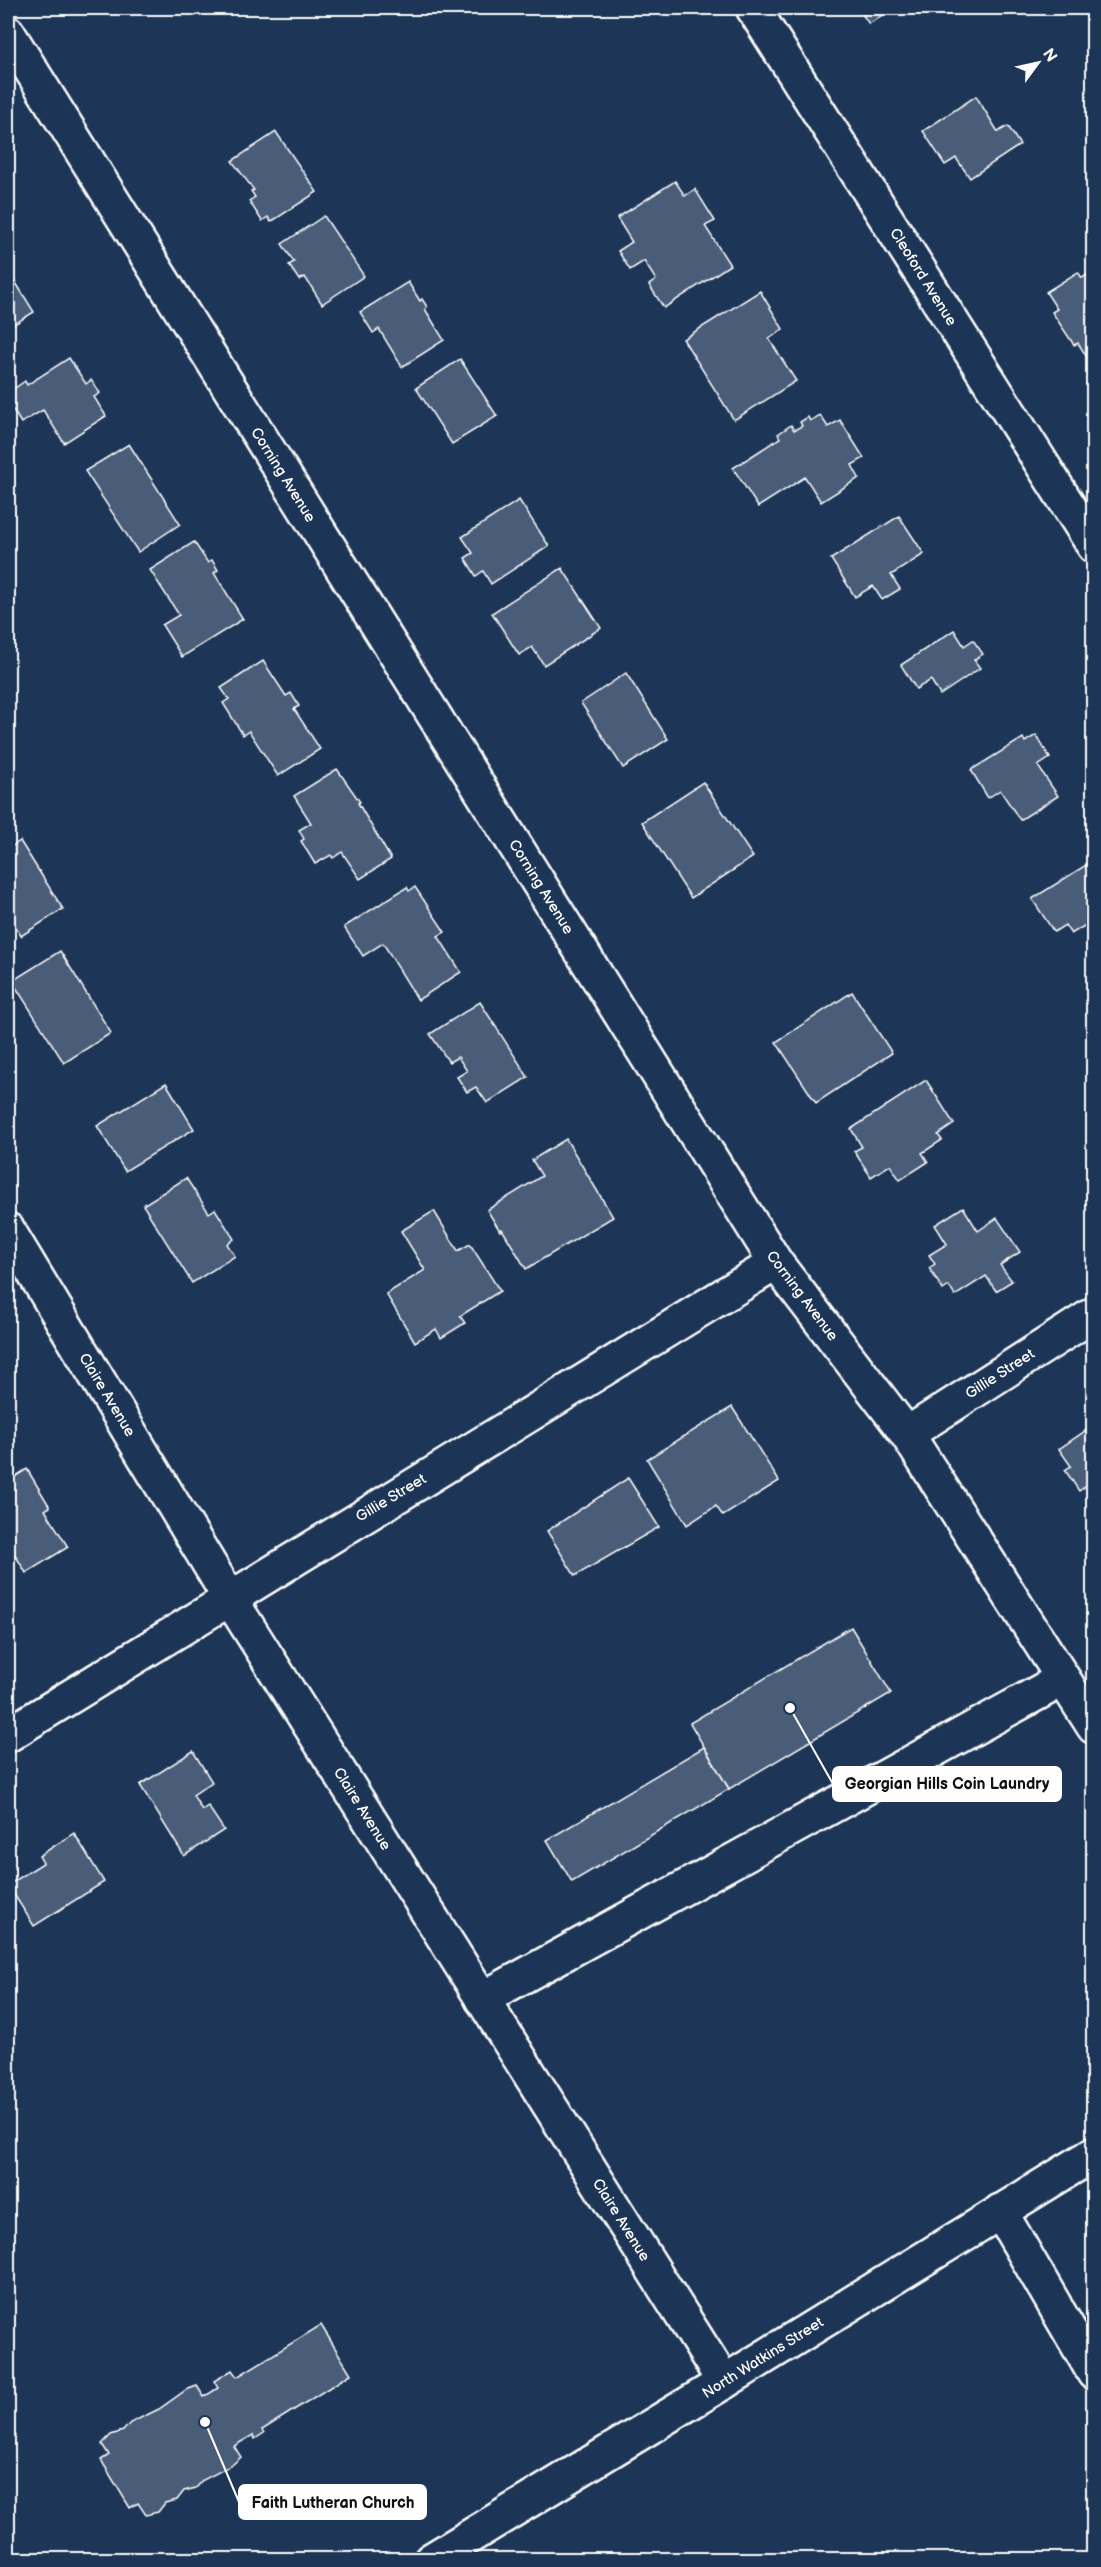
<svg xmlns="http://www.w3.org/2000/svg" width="1101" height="2567" font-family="'Balsamiq Sans',sans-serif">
<rect width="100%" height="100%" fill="#1d3557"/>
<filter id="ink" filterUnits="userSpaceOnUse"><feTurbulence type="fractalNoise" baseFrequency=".0167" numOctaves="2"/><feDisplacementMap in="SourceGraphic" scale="12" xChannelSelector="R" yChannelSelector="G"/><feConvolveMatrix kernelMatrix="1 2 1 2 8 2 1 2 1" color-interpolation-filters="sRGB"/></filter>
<g filter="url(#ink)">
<g fill="#4a5d79" stroke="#fff" stroke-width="1.5">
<path d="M858,8H893L869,24Z"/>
<path d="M976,96L998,132L1008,126L1020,145L970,178L956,158L945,165L923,131Z"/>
<path d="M276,132L317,192L271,222L268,217L262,221L249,201L255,197L251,191L254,190L232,161Z"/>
<path d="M675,181L685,196L695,189L715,221L705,226L730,265L664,308L649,285L656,280L644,261L630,270L618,251L632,242L617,218Z"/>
<path d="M324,216L364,276L322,304L305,277L299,280L289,265L294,262L282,244Z"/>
<path d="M8,270L34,312L8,328Z"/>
<path d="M1094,271V353L1087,357L1078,343L1074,345L1052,312L1057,309L1046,292L1078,272L1082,278Z"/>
<path d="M408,282L420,301L422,299L427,307L425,309L444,340L402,367L379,329L373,333L360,312Z"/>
<path d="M760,291L783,329L769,339L796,381L734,420L683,339Z"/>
<path d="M69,358L86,384L91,380L100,393L94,397L106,416L64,443L43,410L21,423L8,402V393L25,381L27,385Z"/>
<path d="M460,359L497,416L452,444L416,388Z"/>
<path d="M820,415L828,427L840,420L864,458L852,465L859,478L821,502L805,477L758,507L733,468L780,438L778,434L791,425L794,430L802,426L800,422L808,417L810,421Z"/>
<path d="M129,444L180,524L138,552L85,471Z"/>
<path d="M519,500L549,546L491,584L483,571L476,576L465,558L473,553L462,537Z"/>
<path d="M899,516L924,554L891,575L900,589L882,600L873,586L855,597L831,559Z"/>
<path d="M194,542L208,563L212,560L218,570L214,573L243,619L182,657L162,625L179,615L150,570Z"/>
<path d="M562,568L601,628L544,665L532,647L519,655L492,613Z"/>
<path d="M954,630L964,646L973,640L983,654L974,660L980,668L940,695L931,680L916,689L901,665Z"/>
<path d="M263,661L286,696L291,693L299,706L294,709L320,749L278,776L249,731L243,735L223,703L229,699L221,688Z"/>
<path d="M626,673L668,739L623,768L581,703Z"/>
<path d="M1036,735L1050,758L1038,766L1058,796L1020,820L1000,790L988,798L971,770L1023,738L1025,742Z"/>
<path d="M337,769L360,802L358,803L391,859L360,879L342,852L333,858L331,855L315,864L301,841L304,839L299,830L311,823L294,796Z"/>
<path d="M703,782L753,857L691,898L642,822Z"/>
<path d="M20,841L63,909L21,936L8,914V849Z"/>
<path d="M1094,860V920L1071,934L1065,925L1054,932L1032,899Z"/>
<path d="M407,887L409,891L415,887L445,932L438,936L461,972L418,1000L383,943L363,956L344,927Z"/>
<path d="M60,951L111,1033L64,1063L12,981Z"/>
<path d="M852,992L892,1053L816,1103L776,1042Z"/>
<path d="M480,1002L528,1077L487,1103L476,1087L467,1092L457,1077L467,1071L458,1057L449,1062L430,1034Z"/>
<path d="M926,1080L954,1124L938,1135L942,1140L922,1153L928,1162L900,1180L890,1165L871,1177L854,1151L862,1147L851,1129Z"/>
<path d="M166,1083L194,1129L125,1171L97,1126Z"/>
<path d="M566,1139L613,1217L526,1269L502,1229L500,1231L487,1210L542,1176L532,1160Z"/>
<path d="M186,1178L209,1213L215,1209L234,1239L227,1244L235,1256L192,1283L143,1205Z"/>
<path d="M963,1207L978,1231L997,1218L1020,1252L1000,1265L1012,1281L996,1291L986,1276L955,1296L949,1286L943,1290L929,1268L935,1264L929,1255L947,1244L935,1225Z"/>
<path d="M434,1211L458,1251L470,1244L500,1291L460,1316L465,1323L441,1338L436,1329L415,1342L386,1294L425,1270L401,1231Z"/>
<path d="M732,1407L779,1481L723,1516L716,1506L687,1525L647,1459Z"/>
<path d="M1094,1425V1490L1089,1484L1079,1491L1065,1470L1071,1466L1059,1449Z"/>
<path d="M27,1469L50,1507L45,1510L68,1547L26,1573L8,1543V1481Z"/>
<path d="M628,1478L659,1527L575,1576L547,1531Z"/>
<path d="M851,1627L891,1693L729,1789L690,1723Z"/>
<path d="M704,1747L729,1789L572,1882L547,1840Z"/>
<path d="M193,1751L212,1782L193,1795L202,1810L208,1806L224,1830L184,1856L140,1785Z"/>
<path d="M74,1833L104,1882L34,1926L8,1885L43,1863L39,1856Z"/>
<path d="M321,2325L351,2374L262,2430L264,2433L255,2439L253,2435L234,2446L241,2457L232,2465L203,2480L196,2488L184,2491L177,2500L165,2503L158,2512L146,2515L138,2503L130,2508L101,2460L109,2455L102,2444L111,2435L123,2431L130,2423L159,2409L186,2390L197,2386L204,2397L218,2388L214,2381L232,2370L237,2377Z"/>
</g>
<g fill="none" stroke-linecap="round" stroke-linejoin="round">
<g stroke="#fff" stroke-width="38">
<g id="minor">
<path d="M753,8L1094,546"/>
<path d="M8,33L776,1263L907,1434L1094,1727"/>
<path d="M8,1230L229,1597L724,2382"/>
<path d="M907,1434L1094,1314"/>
<path d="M8,1735L776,1263"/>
<path d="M482,1999L1063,1679"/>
<path d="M1000,2211L1094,2373"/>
</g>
</g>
<g stroke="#fff" stroke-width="38">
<path id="major" d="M431,2560L724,2382L1094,2154"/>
</g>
<use href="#minor" stroke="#1d3557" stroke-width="33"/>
<use href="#major" stroke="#1d3557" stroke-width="33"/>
</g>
</g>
<g text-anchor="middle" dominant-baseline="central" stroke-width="6" stroke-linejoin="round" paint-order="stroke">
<g font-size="15" fill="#fff" stroke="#1d3557">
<text transform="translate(923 277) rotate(58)">Cleoford Avenue</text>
<text transform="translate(283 475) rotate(58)">Corning Avenue</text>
<text transform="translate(541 887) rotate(58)">Corning Avenue</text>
<text transform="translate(802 1296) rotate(53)">Corning Avenue</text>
<text transform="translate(1000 1374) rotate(-33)">Gillie Street</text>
<text transform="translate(107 1395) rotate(59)">Claire Avenue</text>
<text transform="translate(391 1498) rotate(-31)">Gillie Street</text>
<text transform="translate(362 1809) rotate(58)">Claire Avenue</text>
<text transform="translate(621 2220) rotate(58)">Claire Avenue</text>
<text transform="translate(763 2358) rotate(-32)">North Watkins Street</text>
</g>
</g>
<path fill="none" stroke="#fff" stroke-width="2" d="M790 1708L833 1784M205 2422L239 2502"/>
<g fill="#fff" stroke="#1d3557" stroke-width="2">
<circle cx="790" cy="1708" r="6"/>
<circle cx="205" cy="2422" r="6"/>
</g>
<g fill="#fff" stroke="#fff" stroke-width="2">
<rect x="833" y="1767" width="228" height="34" rx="6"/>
<rect x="239" y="2485" width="187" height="34" rx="6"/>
</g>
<g font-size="16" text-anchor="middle" font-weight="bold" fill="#111">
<text x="947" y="1789">Georgian Hills Coin Laundry</text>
<text x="333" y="2508">Faith Lutheran Church</text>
</g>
<rect width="1101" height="2567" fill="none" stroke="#1d3557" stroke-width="30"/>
<rect x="15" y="15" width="1071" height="2537" fill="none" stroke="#fff" stroke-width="2" filter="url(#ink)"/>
<g transform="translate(1038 63) rotate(57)" stroke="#1d3557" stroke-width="4.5" paint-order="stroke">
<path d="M0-4.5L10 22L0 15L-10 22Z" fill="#ffffff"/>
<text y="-9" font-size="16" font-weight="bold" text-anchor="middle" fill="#ffffff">N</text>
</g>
</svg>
